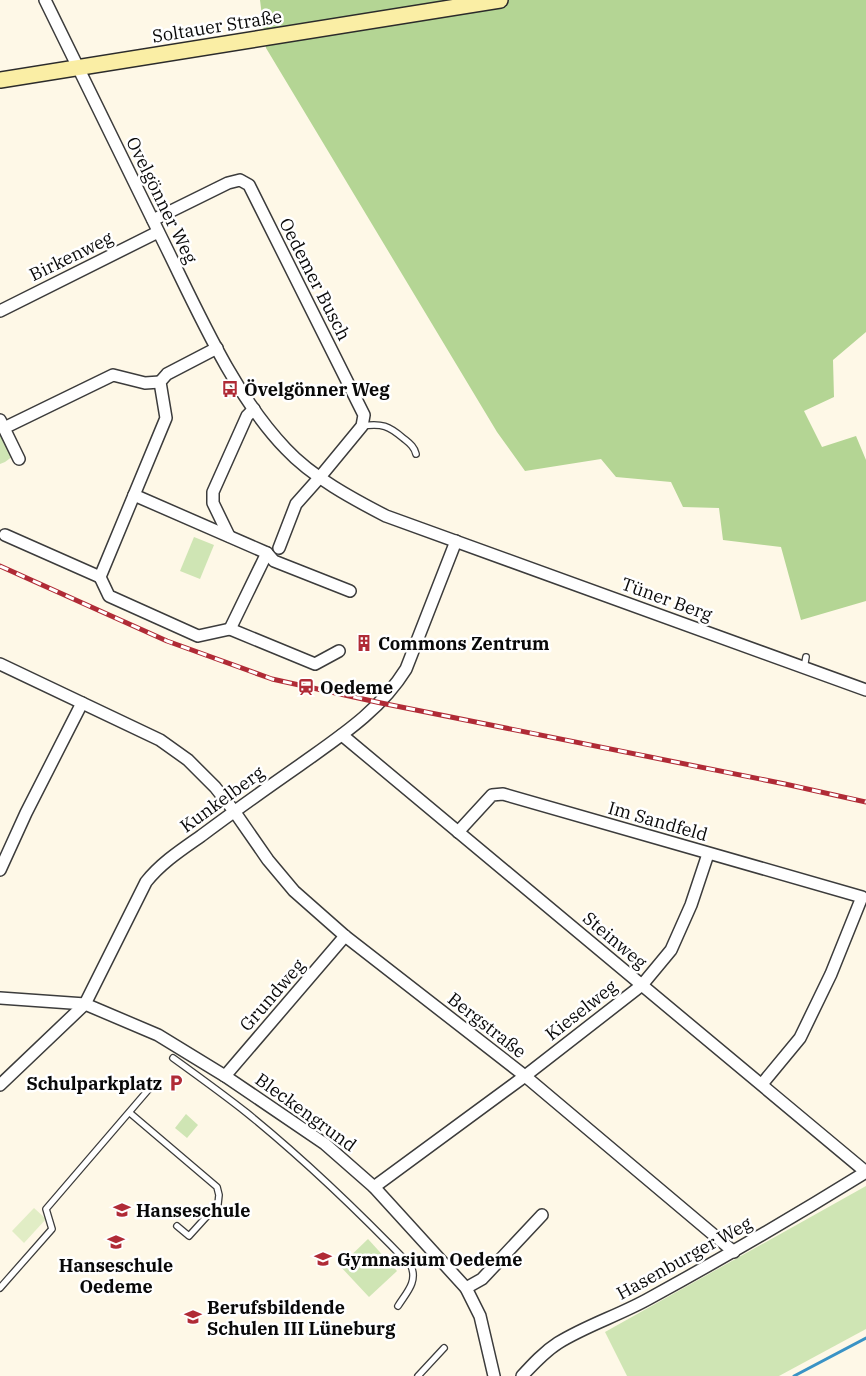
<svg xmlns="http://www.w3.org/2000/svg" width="866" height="1376" font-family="'IBM Plex Serif',serif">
<rect width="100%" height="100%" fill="#fef8e7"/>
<g fill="#cfe5b4">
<path d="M0,431L13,456L5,462L0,464Z"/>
<path d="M194,537L214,545L200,579L180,571Z"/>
<path d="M186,1114L198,1125L187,1138L175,1128Z"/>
<path d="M866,1186V1329L779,1376H627L605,1332Z"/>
<path d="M368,1239L397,1271L369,1297L340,1266Z"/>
</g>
<path fill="#b4d594" d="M260,0H866V332L833,360L834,397L804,411L822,447L856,436L866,460V601L801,620L781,547L723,540L719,508L683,507L671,482L616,477L601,459L525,471L497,432L266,48Z"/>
<path fill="#e1edc5" d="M34,1208L46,1219L24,1243L12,1231Z"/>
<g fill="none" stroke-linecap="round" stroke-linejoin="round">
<path stroke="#3a93c5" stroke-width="3" d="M794,1376L866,1338"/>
<g stroke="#3c3c3c" stroke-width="8">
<g id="lane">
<path d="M362,426C382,423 389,426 403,438C409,443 414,446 416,454"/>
<path d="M804,668L806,657"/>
<path d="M173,1058C198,1076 223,1094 247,1113C305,1160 359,1212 411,1266C418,1282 406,1293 398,1306"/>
<path d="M130,1113L217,1187L219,1195L218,1204L189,1236L177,1226"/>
<path d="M0,1288L52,1229L46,1209L149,1089"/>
<path d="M418,1376L444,1348"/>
</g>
</g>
<g stroke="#3c3c3c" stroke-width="14">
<g id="street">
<path d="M45,0C85,81 125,163 165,245C198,312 234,395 286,449C312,477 353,499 386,516L866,690"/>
<path d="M153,220L228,183L240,180L249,185L364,415L362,426L320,477L296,504L279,548"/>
<path d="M0,311L158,232"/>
<path d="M217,348L167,374L160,382L166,418L100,577L109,596L198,636L230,629L315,664L339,651"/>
<path d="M0,420L19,459"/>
<path d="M4,428L113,375L145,383L160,382"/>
<path d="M134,495L267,553L274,561L350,591"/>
<path d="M5,535L100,577"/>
<path d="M229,536L213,503V492L247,416L254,409"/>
<path d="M230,629L267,553"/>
<path d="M0,664L160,740L188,760L215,787L234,811L268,860L294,891L345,936L525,1076L734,1252"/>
<path d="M342,735L866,1172"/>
<path d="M458,832L492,795L503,794L862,897L831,974L800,1038L762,1084"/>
<path d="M0,870L26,813L82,703"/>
<path d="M0,998L85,1004L158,1035L225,1076L325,1144L374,1187L466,1288L480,1316L494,1376"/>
<path d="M225,1076L345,936"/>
<path d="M0,1085L85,1004L146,882C161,863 181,850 201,836C233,812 267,788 300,765C339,737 380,711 406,669L456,541"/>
<path d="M374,1187L525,1076L642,985L671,950L691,905L708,854"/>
<path d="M466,1288L482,1279L542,1215"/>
<path d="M522,1376C533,1364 544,1352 558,1343C587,1325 620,1315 650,1298C723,1258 795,1216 866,1172"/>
</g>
</g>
<g stroke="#2b2b2b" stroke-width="18">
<path id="secondary" d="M0,80L500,0"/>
</g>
<use href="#lane" stroke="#fff" stroke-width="5.5"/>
<use href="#street" stroke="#fff" stroke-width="11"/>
<use href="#secondary" stroke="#faeea5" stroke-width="15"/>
<g stroke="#b02b36" stroke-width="5">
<path id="rail" d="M0,566L167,641L272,679L381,703L785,784L866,802"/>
</g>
<use href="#rail" stroke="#fff" stroke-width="3" stroke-dasharray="9" stroke-linecap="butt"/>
</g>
<defs>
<g id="bus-bare" transform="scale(1.35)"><path d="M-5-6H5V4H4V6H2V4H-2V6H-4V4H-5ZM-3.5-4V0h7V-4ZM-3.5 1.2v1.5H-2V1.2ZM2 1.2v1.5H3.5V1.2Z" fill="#b02b36" stroke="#fff" stroke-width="2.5" paint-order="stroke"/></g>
<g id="building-bare" transform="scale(1.35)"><path d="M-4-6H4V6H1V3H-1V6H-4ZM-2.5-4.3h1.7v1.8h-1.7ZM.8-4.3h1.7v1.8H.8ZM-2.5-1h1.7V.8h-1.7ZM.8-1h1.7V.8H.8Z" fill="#b02b36" stroke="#fff" stroke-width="2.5" paint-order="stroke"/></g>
<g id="station-bare" transform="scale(1.35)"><path d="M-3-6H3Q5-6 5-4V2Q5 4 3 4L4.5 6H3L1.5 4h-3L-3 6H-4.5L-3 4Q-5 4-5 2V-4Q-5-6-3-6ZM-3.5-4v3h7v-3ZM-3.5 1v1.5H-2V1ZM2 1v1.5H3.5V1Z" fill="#b02b36" stroke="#fff" stroke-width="2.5" paint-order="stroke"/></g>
<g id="parking-bare" transform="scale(1.35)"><path d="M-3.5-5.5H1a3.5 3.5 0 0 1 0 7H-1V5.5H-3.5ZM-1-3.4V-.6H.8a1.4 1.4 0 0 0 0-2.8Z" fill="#b02b36" stroke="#fff" stroke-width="2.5" paint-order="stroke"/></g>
<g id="school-bare" transform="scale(1.35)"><path d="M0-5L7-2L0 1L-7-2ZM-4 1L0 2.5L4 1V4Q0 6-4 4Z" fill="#b02b36" stroke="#fff" stroke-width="2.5" paint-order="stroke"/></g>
</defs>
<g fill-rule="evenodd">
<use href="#bus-bare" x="230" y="389"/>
<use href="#building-bare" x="364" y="643"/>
<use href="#station-bare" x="306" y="687"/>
<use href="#parking-bare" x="176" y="1083"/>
<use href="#school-bare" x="122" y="1210"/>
<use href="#school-bare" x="116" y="1242"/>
<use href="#school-bare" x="323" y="1259"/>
<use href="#school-bare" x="193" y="1317"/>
</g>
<g text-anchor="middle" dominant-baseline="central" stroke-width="5" stroke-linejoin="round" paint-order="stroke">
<g font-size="18" fill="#090909" stroke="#fff">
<text transform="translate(217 26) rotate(-9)">Soltauer Straße</text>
<text transform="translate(162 200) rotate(64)">Ovelgönner Weg</text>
<text transform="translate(71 256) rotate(-26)">Birkenweg</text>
<text transform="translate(315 279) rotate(63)">Oedemer Busch</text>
<text transform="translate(667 599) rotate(20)">Tüner Berg</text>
<text transform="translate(222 799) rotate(-36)">Kunkelberg</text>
<text transform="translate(658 821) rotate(16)">Im Sandfeld</text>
<text transform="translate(615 940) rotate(40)">Steinweg</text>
<text transform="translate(272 995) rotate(-49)">Grundweg</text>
<text transform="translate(581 1010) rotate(-38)">Kieselweg</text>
<text transform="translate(487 1025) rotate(38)">Bergstraße</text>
<text transform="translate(306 1112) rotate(36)">Bleckengrund</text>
<text transform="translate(684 1258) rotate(-29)">Hasenburger Weg</text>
</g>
<g font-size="18" font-weight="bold" fill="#090909" stroke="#fff" text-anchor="start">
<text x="244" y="389">Övelgönner Weg</text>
<text x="378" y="643">Commons Zentrum</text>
<text x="320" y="687">Oedeme</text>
<text x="162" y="1083" text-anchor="end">Schulparkplatz</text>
<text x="136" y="1210">Hanseschule</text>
<text x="337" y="1259">Gymnasium Oedeme</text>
<text x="116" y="1265" text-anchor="middle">Hanseschule<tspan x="116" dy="21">Oedeme</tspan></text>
<text x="207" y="1307">Berufsbildende<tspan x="207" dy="21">Schulen III Lüneburg</tspan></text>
</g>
</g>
</svg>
